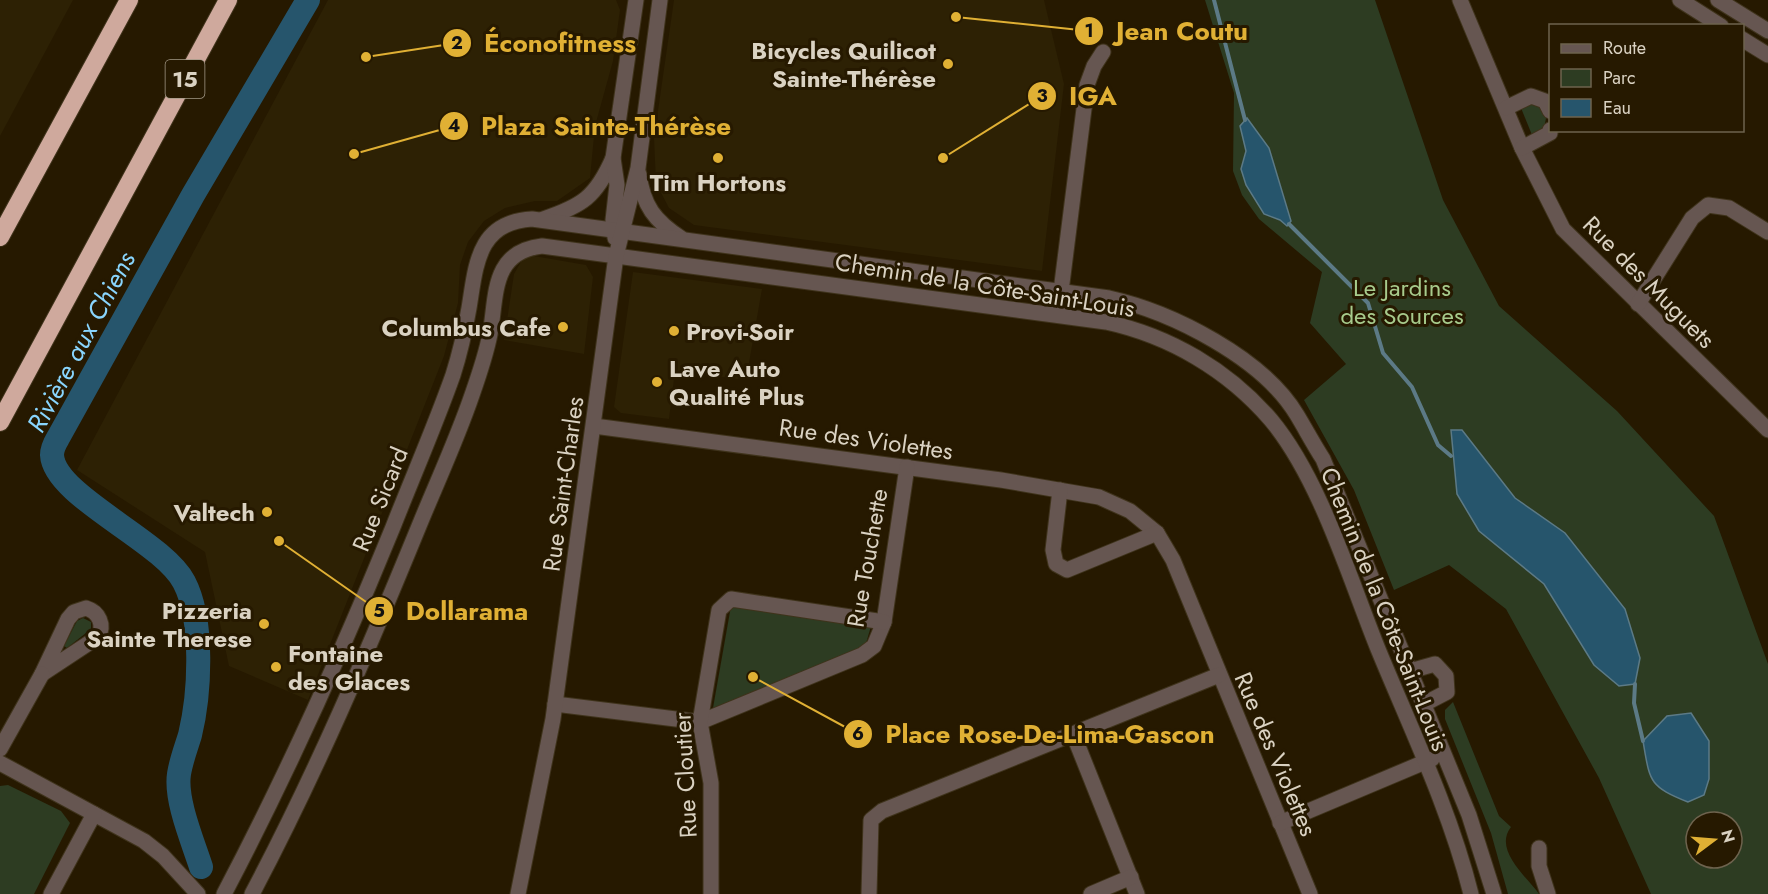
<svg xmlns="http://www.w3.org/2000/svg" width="1768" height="894" font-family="Jost,sans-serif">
<rect width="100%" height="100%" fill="#261900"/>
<g fill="#2d2104">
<path d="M0,0H73L0,136Z"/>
<path d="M328,0H616L620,10L613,61L595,126L590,178L557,201H535L505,208L484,221L468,242L460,265L458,303L444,356L308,700L229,666L205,552L77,470Z"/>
<path d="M674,0H1044L1064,84L1042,271L694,225L669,208L656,183L654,138Z"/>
<path d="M534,256L586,265L593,277L584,354L504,340L514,274L522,260Z"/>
<path d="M633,272L762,289L746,380L675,371L669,419L621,413L614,407Z"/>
</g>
<g fill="#2d3c22" fill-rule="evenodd">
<path d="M1205,0H1375L1443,200L1499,306L1617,411L1714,516L1768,664V894H1651L1599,778L1506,609L1449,565L1394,590L1354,490L1304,400L1346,364L1310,323L1322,272L1259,219L1242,195L1233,171L1234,93ZM1247,118L1269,148L1291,220L1287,226L1280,220L1264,214L1241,169L1246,151ZM1451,430H1462L1515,498L1565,533L1594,665L1544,584L1479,531L1457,494ZM1696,822H1732V858H1696Z"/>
<path d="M1530,104L1541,107L1546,118L1544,129L1532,135L1521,108Z"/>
<path d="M731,606L871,626L865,647L713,708Z"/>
<path d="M83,618L91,622V629L67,648L64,646L77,621Z"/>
<path d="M1453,702L1499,816L1511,827C1493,850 1527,877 1539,894H1508L1491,833L1445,719V710Z"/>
<path d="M8,785L61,811L70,823L34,894H0V786Z"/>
</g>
<g fill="#26556c" stroke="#5c7a86" stroke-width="1.5">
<path d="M1247,118L1269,148L1291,221L1287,226L1280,220L1264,214L1246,185L1241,169L1246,151L1240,126Z"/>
<path d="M1451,430H1462L1515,498L1565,533L1625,609L1640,658L1635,684L1619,686L1594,665L1544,584L1479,531L1457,494Z"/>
<path d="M1691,713L1709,741V779L1704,795L1688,802C1648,786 1650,781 1643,741L1667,716Z"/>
</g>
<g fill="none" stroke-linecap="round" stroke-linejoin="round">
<g stroke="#5c7a86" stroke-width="4">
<path d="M1214,0L1245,120"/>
<path d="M1289,224L1368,303L1383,353L1412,387L1438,445L1451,456"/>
<path d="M1635,684L1634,703L1643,741"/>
</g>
<path stroke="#26556c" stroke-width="24" d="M201,867C193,842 175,800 179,774C181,761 186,748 190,735C200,694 204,620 184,582C163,541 54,496 52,455C52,449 55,443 58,438L193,195L308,0"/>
<g stroke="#3f331b" stroke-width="17">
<g id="minor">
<path d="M1460,0L1522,148L1563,229L1768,430"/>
<path d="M1680,0L1721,26"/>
<path d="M1718,0L1768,31"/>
<path d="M1742,39L1768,55"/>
<path d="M1506,108L1531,96L1545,101L1550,111"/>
<path d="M1522,148L1550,133V130"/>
<path d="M639,174C643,206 655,221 681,238"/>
<path d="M543,219C582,206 596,197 613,158"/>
<path d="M615,238L613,220L617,185L613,158L636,0"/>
<path d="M1638,304L1692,218L1708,205L1729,208L1768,232"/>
<path d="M1058,315L1087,85L1094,66L1103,52"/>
<path d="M594,426L1001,480L1099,497L1130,511L1157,533L1173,560L1310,894"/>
<path d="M1060,490L1053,550L1056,564L1067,570L1157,533"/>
<path d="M86,608C99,612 105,625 98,637L42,674L68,619L74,612Z"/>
<path d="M1410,671L1435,664L1446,676L1447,692L1424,704"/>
<path d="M555,704L700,722L862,655L874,646L884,622L907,467"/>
<path d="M1074,736L1137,894"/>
<path d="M0,749L42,674"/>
<path d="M0,763L144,841L163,856L198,894"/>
<path d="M1280,823L1432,759"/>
<path d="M1539,848V866L1548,894"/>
<path d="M51,894L94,814"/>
<path d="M224,894C287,774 342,652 393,527C413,476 435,426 453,375C460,353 465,331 469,308C476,266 477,222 532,219L1109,298C1172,312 1263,358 1297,415C1306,430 1314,445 1323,459L1469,815L1494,894"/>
<path d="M252,894C316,773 367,653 419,526C437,482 457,439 472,395C479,375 486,355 490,334C497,295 491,252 542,246L1106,322C1170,336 1228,370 1271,420C1320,479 1349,577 1378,649C1411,729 1450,810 1471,894"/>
<path d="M518,894L553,719L616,256L638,168L660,0"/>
<path d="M711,894V783L700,722L719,610L731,599L884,622"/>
<path d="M869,894L871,820L882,811L1219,675"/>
<path d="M1091,894L1131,877"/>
</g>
</g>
<g stroke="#3f331b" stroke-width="20">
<g id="highway">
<path d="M0,237L129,0"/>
<path d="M0,422L228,0"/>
</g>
</g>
<use href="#minor" stroke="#665651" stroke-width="15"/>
<use href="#highway" stroke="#cfa99d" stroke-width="18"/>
</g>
<g fill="#e0b034" stroke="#261900" stroke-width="2">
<circle cx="948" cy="64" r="6"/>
<circle cx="718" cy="158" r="6"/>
<circle cx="563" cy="327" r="6"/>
<circle cx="674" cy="331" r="6"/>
<circle cx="657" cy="382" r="6"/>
<circle cx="267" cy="512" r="6"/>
<circle cx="264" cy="624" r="6"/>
<circle cx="276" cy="667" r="6"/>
</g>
<g text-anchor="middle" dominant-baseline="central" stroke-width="6" stroke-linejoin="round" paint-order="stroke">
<rect fill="#261900" stroke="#a49a88" stroke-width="1.5" x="165.5" y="60" width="39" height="38" rx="4.5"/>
<g font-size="22" font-weight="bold" fill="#dad2c2">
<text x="185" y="79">15</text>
</g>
<g font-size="24" font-weight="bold" fill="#dad2c2" stroke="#261900" text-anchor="end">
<text x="936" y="50">Bicycles Quilicot<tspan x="936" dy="28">Sainte-Thérèse</tspan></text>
<text x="718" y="182" text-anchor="middle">Tim Hortons</text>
<text x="551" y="327">Columbus Cafe</text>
<text x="686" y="331" text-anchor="start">Provi-Soir</text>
<text x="669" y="368" text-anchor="start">Lave Auto<tspan x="669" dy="28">Qualité Plus</tspan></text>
<text x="255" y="512">Valtech</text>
<text x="252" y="610">Pizzeria<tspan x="252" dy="28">Sainte Therese</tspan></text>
<text x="288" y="653" text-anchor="start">Fontaine<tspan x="288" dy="28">des Glaces</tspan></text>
</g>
<g font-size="24" fill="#dad2c2" stroke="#261900">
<text transform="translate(1649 282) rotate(45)">Rue des Muguets</text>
<text transform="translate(985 285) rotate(9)">Chemin de la Côte-Saint-Louis</text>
<text transform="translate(866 439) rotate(8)">Rue des Violettes</text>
<text transform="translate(563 484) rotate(-82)">Rue Saint-Charles</text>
<text transform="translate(380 499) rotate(-68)">Rue Sicard</text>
<text transform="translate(867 558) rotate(-80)">Rue Touchette</text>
<text transform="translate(1385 609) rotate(68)">Chemin de la Côte-Saint-Louis</text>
<text transform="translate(1276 754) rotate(67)">Rue des Violettes</text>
<text transform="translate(685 775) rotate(-93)">Rue Cloutier</text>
</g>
<g font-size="24" fill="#a7cb8c" stroke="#261900">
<text x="1402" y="287">Le Jardins<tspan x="1402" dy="28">des Sources</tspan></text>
</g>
<g font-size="26" font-style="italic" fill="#89d5fd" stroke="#261900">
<text transform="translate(81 342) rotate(-62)">Rivière aux Chiens</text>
</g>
</g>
<path fill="none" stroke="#e0b034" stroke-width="2" d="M956 17L1089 31M366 57L457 43M943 158L1042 96M354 154L454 126M279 541L379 611M753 677L858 734"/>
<g fill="#e0b034" stroke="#261900" stroke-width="2">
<circle cx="956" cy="17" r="6"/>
<circle cx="366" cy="57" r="6"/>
<circle cx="943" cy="158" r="6"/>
<circle cx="354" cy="154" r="6"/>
<circle cx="279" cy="541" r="6"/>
<circle cx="753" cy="677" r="6"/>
<circle cx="1089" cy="31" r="15"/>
<circle cx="457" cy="43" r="15"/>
<circle cx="1042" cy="96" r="15"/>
<circle cx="454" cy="126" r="15"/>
<circle cx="379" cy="611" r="15"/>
<circle cx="858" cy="734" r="15"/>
</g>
<g font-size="18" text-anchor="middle" font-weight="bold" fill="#111">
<text x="1089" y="37">1</text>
<text x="457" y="49">2</text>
<text x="1042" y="102">3</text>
<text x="454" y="132">4</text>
<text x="379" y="617">5</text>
<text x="858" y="740">6</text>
</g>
<g font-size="26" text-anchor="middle" font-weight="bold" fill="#e0b034" stroke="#261900" stroke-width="6" stroke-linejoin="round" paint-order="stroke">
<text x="1182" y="40">Jean Coutu</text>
<text x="560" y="52">Éconofitness</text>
<text x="1093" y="105">IGA</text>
<text x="606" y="135">Plaza Sainte-Thérèse</text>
<text x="467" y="620">Dollarama</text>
<text x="1050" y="743">Place Rose-De-Lima-Gascon</text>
</g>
<rect x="1549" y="24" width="195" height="108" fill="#261900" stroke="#6e634e" stroke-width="1.5"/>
<rect x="1561" y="44" width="30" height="9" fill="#665651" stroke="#6e634e" stroke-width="1.5"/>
<text x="1603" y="54" font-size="18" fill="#dad2c2">Route</text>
<rect x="1561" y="69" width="30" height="18" fill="#2d3c22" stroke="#6e634e" stroke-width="1.5"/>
<text x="1603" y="84" font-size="18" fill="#dad2c2">Parc</text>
<rect x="1561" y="99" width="30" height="18" fill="#26556c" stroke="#6e634e" stroke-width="1.5"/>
<text x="1603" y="114" font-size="18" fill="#dad2c2">Eau</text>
<g transform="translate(1714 840) rotate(74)"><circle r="28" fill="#261900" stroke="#6e634e" stroke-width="1.5"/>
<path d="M0-4.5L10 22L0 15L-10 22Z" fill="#e0b034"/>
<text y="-9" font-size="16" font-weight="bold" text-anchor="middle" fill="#dad2c2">N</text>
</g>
</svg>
